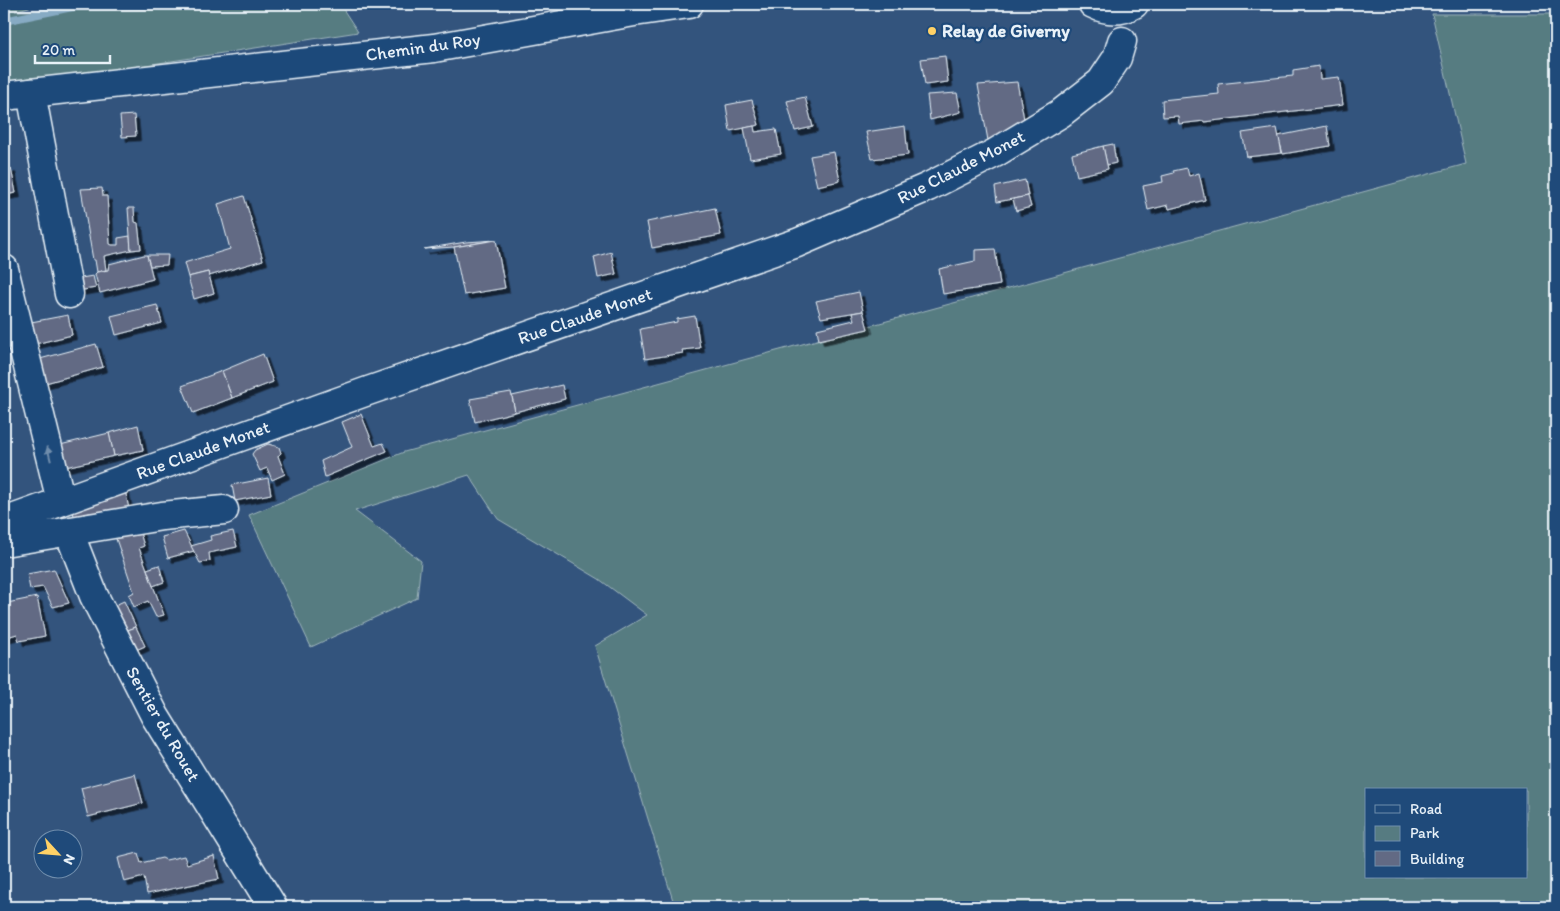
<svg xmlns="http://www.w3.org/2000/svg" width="1560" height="911" font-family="Itim,sans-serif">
<defs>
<filter id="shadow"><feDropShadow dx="4.5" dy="4.5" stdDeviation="0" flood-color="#0009"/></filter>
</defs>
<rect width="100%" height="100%" fill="#33547d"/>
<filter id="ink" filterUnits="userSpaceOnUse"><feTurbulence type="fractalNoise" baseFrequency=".02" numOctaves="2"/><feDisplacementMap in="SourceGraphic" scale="10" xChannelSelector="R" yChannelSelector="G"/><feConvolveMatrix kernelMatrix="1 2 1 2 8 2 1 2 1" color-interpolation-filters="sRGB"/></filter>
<g filter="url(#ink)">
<g fill="#567b81" stroke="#9fb6bc" fill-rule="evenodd">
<path d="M4,4H39L15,11L185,9L219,4H376L367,7L341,6L358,32L4,87Z"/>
<path d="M1432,14H1556V907H675L595,646L647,615L599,579L498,519L469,475L355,511L421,561L417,598L311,647L249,515L404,452L1466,164ZM1366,790H1526V877H1366Z"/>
</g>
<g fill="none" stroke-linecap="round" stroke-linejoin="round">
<path stroke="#87abc4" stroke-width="8" d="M4,21L87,4"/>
</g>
<g fill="#626a84" stroke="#e8f1f8" filter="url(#shadow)">
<path d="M945,56L948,82L925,85L921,59Z"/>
<path d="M1319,66L1320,79L1339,77L1343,105L1204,122V121L1179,124L1178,116L1163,117L1162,100L1219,94L1218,84L1293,76V70Z"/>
<path d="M1017,82L1024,119L989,146L978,85Z"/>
<path d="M957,93L961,112L930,120L927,95Z"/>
<path d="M805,97L813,127L795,131L787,101Z"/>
<path d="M752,100L759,125L730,131L726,105Z"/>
<path d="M134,115L136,136L122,137L120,116Z"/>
<path d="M754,126L755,132L776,129L781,154L750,159L744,128Z"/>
<path d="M905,126L908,155L872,159L866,132Z"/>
<path d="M1327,126L1330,146L1283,154L1278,136Z"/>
<path d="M1277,128L1282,153L1247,157L1242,133Z"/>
<path d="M1113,144L1116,163L1107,165L1103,146Z"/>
<path d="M1103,146L1108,169L1077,176L1072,154Z"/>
<path d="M834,152L840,181L817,186L810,156Z"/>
<path d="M11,168L16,193L4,195V170Z"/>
<path d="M1187,168L1189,176L1199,173L1205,200L1169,209L1168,205L1148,210L1143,186L1163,182L1162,176L1174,173L1173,171Z"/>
<path d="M1025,180L1028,196L997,202L995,187Z"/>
<path d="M102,188L103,196H107L110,244L112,245H118V238L130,236L131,250L104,256L106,270L97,272L95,260H93L81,189Z"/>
<path d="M244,196L263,260L209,276L208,272L188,277L184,263L230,249L218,204Z"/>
<path d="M1028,196L1031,207L1016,211L1013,199Z"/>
<path d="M128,208H134L135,222L138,223L141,249L131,250Z"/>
<path d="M715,208L721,235L652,248L647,222Z"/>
<path d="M496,240L454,247L424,249L466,242Z"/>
<path d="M496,240L505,288L464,295L454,247Z"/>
<path d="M995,249L1000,285L943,294L939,269L975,261V250Z"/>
<path d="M611,252L616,274L598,278L594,257Z"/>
<path d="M144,255H147L153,279L100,293L95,274L97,272L108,270L109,264Z"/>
<path d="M147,255H168L167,265L150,266Z"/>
<path d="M208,272L214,293L194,299L188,277Z"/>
<path d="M93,276L96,288L77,291L75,279Z"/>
<path d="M859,292L863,311L821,318L816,301Z"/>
<path d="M157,305L162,323L116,335L111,316Z"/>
<path d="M863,311L868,329L819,340L817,329L854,320L852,313Z"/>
<path d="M68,315L72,335L31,345L26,323Z"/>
<path d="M695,316L700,348L682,350L683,353L645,359L640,329L677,322V319Z"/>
<path d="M96,344L103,367L42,384L36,360Z"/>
<path d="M263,354L273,382L232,398L222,371Z"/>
<path d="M222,371L232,398L193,413L182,386Z"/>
<path d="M562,385L565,399L515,412L512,396Z"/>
<path d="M511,392L515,412L475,422L470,399Z"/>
<path d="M361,414L374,446L383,443L387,451L325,477L321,461L352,447L342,422Z"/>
<path d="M138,425L143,450L114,456L109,433Z"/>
<path d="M109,433L114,456L61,468L56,446Z"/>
<path d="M268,444L279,447L281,453L278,456L285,474L272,480L267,468L260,471L252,454L255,450Z"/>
<path d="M268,478L271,494L235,501L232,485Z"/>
<path d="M124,485L130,514L91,519L90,513L74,516L72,505Z"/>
<path d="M138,526L144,546L139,548L164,615L156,617L148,601L134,607L129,595L134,592L113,530Z"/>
<path d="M184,531L194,551L168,558L162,537Z"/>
<path d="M233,531L237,547L209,553L210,561L200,563L191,546L211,540L210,536Z"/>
<path d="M159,565L164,582L153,586L147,569Z"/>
<path d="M54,569L69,603L53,607L43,587L30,589L27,574Z"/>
<path d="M37,597L45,636L19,641L17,634L4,638V611L8,610L7,603Z"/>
<path d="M124,601L136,627L125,631L113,606Z"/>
<path d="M136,627L145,646L134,651L125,631Z"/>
<path d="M135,774L143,803L88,817L81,788Z"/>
<path d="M138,853L141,863L162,858L166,860L184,856L187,864L214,856L219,879L147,894L144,877L124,882L118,858Z"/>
</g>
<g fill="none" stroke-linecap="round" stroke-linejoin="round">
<g stroke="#e8f1f8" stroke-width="31">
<g id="street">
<path d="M31,93L69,294"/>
<path d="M4,269L61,501"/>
<path d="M4,522L368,391L797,243L928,187L995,153L1061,113L1101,82L1117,58L1122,41"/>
<path d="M69,532L94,596L155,716L273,907"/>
<path d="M4,542L162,516L224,510"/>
</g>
</g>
<g stroke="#e8f1f8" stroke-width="31">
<g id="secondary">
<path d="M1093,4C1107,11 1120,12 1134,4"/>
<path d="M4,96L434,48L634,12L689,4"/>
</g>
</g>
<use href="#street" stroke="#1f4a7a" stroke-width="28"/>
<use href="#secondary" stroke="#1f4a7a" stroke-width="28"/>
</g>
<defs><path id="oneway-solid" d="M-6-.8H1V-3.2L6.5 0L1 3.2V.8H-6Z" transform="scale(1.25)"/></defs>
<use fill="#6f8dac" href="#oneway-solid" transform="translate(49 454) rotate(-104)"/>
</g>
<circle fill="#ffd166" stroke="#1f4a7a" stroke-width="2" cx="932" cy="31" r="5"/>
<g text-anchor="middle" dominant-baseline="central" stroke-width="4.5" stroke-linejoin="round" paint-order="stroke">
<g font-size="18" font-weight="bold" fill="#e8f1f8" stroke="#1f4a7a" text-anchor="start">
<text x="942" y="31">Relay de Giverny</text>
</g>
<g font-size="18" fill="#e8f1f8" stroke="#1f4a7a">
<text transform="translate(423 47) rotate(-8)">Chemin du Roy</text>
<text transform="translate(961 167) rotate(-27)">Rue Claude Monet</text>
<text transform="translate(585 316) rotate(-19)">Rue Claude Monet</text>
<text transform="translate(203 450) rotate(-20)">Rue Claude Monet</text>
<text transform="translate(163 724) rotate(60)">Sentier du Rouet</text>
</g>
</g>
<rect width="1560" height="911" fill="none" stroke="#1f4a7a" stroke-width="20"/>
<rect x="10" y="10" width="1540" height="891" fill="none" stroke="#e8f1f8" stroke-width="2" filter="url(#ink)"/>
<rect x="1365" y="788" width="162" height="90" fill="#1f4a7a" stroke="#6f8dac"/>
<rect x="1375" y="805" width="25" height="8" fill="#1f4a7a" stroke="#6f8dac"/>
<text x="1410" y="814" font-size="15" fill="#e8f1f8">Road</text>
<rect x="1375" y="826" width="25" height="15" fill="#567b81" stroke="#6f8dac"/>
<text x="1410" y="838" font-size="15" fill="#e8f1f8">Park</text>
<rect x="1375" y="851" width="25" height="15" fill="#626a84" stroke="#6f8dac"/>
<text x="1410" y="864" font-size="15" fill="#e8f1f8">Building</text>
<g transform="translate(58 854) rotate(116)"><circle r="24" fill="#1f4a7a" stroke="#6f8dac"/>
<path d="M0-4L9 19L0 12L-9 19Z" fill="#ffd166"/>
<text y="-8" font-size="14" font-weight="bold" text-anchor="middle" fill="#e8f1f8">N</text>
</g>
<path d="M35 55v8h75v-8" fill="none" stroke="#e8f1f8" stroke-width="2.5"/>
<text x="42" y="55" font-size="15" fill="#e8f1f8" stroke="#1f4a7a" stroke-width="4" paint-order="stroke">20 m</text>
</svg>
